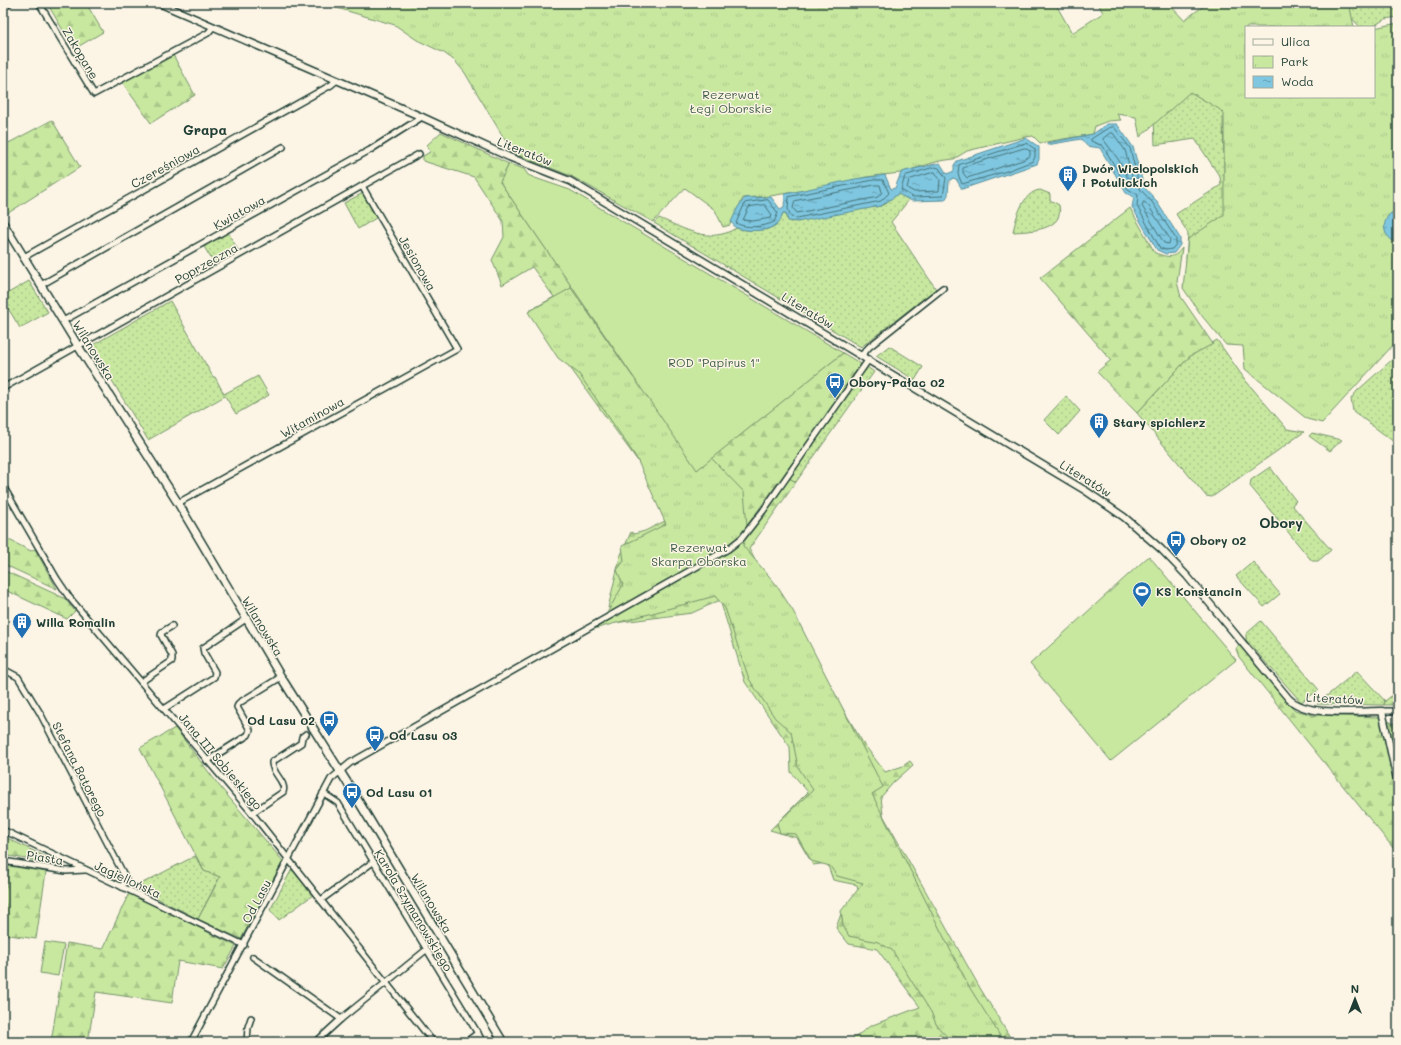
<svg xmlns="http://www.w3.org/2000/svg" width="1401" height="1045" font-family="Mali,sans-serif">
<defs>
<pattern id="grass-dots" width="8" height="8" patternUnits="userSpaceOnUse"><rect width="8" height="8" fill="#c8e8a0"/><path d="M2 2h.1M6 6h.1" fill="none" stroke="#abc88a" stroke-width="1.8" stroke-linecap="round"/></pattern>
<pattern id="forest-firs" width="22" height="20" patternUnits="userSpaceOnUse"><rect width="22" height="20" fill="#c8e8a0"/><path d="M5 1l3.5 6h-7zM16 11l3.5 6h-7z" fill="#abc88a"/></pattern>
<pattern id="park-tufts" width="24" height="20" patternUnits="userSpaceOnUse"><rect width="24" height="20" fill="#c8e8a0"/><path d="M3 7l-1-3M5 7V3M7 7l1-3M15 17l-1-3M17 17v-4M19 17l1-3" fill="none" stroke="#abc88a"/></pattern>
<pattern id="water-ripples" width="26" height="14" patternUnits="userSpaceOnUse"><rect width="26" height="14" fill="#7fc6e0"/><path d="M2 4q2-2 4 0t4 0M15 11q2-2 4 0t4 0" fill="none" stroke="#67a2b6"/></pattern>
</defs>
<rect width="100%" height="100%" fill="#fcf5e5"/>
<filter id="ink" filterUnits="userSpaceOnUse"><feTurbulence type="fractalNoise" baseFrequency=".025" numOctaves="2"/><feDisplacementMap in="SourceGraphic" scale="8" xChannelSelector="R" yChannelSelector="G"/><feConvolveMatrix kernelMatrix="1 2 1 2 8 2 1 2 1" color-interpolation-filters="sRGB"/></filter>
<g filter="url(#ink)">
<g fill="url(#grass-dots)" stroke="#74926a">
<path d="M1346,3H1398V17L1385,19L1372,27H1360L1347,13Z"/>
<path d="M1188,90L1220,107L1223,114L1225,215L1186,259L1188,233L1176,214L1221,185L1220,177L1195,139L1155,145L1154,117Z"/>
<path d="M1040,190L1050,194V200L1059,205C1065,231 1029,231 1013,232C1016,217 1023,192 1040,190Z"/>
<path d="M363,193L376,218L358,229L344,203Z"/>
<path d="M898,193L909,200L891,222L936,289L861,347L654,223L659,218C683,228 710,245 736,228C747,231 767,233 777,224C781,221 781,217 783,213H786L787,219L791,222L884,205L894,195Z"/>
<path d="M228,232L239,252L215,265L203,245Z"/>
<path d="M29,281L48,312L20,328L3,300V296Z"/>
<path d="M170,301L213,377H215L224,394L258,376L269,395L236,414L225,396L148,440L91,346Z"/>
<path d="M1217,340L1246,381L1287,429L1304,432L1212,497L1206,496L1137,413L1190,356Z"/>
<path d="M889,346L923,367L915,380L876,356Z"/>
<path d="M1394,358L1398,361V445L1353,411L1351,399L1357,391Z"/>
<path d="M867,367L874,372L796,482L789,478Z"/>
<path d="M1066,396L1080,411L1059,435L1044,420Z"/>
<path d="M1312,433L1342,440L1330,451L1309,436Z"/>
<path d="M1270,467L1296,501L1292,505L1331,550L1318,561H1312L1250,486L1251,480Z"/>
<path d="M1253,562L1280,594L1264,607L1236,576Z"/>
<path d="M1261,621L1319,690L1301,702L1246,640V634Z"/>
<path d="M1357,671L1385,701L1384,705L1317,704Z"/>
<path d="M195,856L204,871L220,876L198,919L135,887Z"/>
<path d="M292,869L313,895L279,920L270,910Z"/>
</g>
<g fill="url(#forest-firs)" stroke="#74926a">
<path d="M47,3H86L103,32L74,49Z"/>
<path d="M173,55L195,95L151,123L122,82Z"/>
<path d="M52,120L80,167L5,215L3,212V146Z"/>
<path d="M441,132L509,164L500,182L697,469L843,353L861,364L837,398L835,397L833,399L835,401L834,405L749,523L734,541L617,606L608,608L620,557L631,532L634,534L645,531L677,515L529,311L554,297L532,267L502,285L492,260L504,237L503,221L474,177L423,161V156L430,152L427,145Z"/>
<path d="M1130,208L1155,253C1168,257 1173,260 1182,248L1177,282L1181,297L1213,344L1190,356L1137,413L1097,372L1111,360L1040,278Z"/>
<path d="M789,478L796,482L749,549L863,743L885,772L903,766L910,761L913,765L893,783L881,797L883,815L980,988L1013,1042H849L870,1026L920,1007L877,949L849,944L836,928L842,911L860,900L857,885L833,880L827,863L813,865L797,838L770,830L808,792L791,772L790,747L745,682L720,600L692,613L614,623L728,555L764,512Z"/>
<path d="M3,537L31,551L35,549L57,589L3,564Z"/>
<path d="M3,570L64,598L75,611L67,619L3,589Z"/>
<path d="M1239,644L1295,710L1313,715L1378,717L1395,724L1398,739V854L1239,657L1236,649Z"/>
<path d="M1398,691V705H1384L1385,701Z"/>
<path d="M175,728L221,788L283,861L241,939L198,919L220,877L204,871L140,748Z"/>
<path d="M3,836L62,865L3,855Z"/>
<path d="M9,866L46,872L36,939L3,934V901Z"/>
<path d="M129,893L236,946L223,969L178,961L172,1003L96,992L88,1042H51L67,943L103,949Z"/>
</g>
<g fill="url(#park-tufts)" stroke="#74926a">
<path d="M320,3H1055L1072,33L1103,13L1098,3H1168L1184,20L1208,3H1349L1354,27H1246V97H1374V28L1398,23V349L1394,344L1322,423L1307,419L1245,369L1243,346L1226,345L1202,316L1183,288L1188,239L1224,215V114L1219,109L1190,92L1140,137L1136,117L1117,114L1121,120L1108,121L1095,126L1093,134L1040,143L1033,136L1025,137L967,151L954,159L939,161L900,173L866,177L824,187L770,196L743,198L730,225L723,227L715,210L685,188L653,222L571,176L510,152L511,150L465,73L455,61L444,53L417,40L395,25Z"/>
<path d="M571,288L633,377L744,492L747,526L743,546L775,583L793,611L883,787L872,794L968,985L1004,1042H952L937,1026L931,1012L892,950L878,942L849,936L843,926L841,911L863,883L837,876L830,866L811,861L796,834L780,833L777,823L813,790L798,767L791,732L775,718L749,679L725,608L715,596L594,629L607,613L623,585L617,570L624,561L622,546L666,524L636,457L579,374L558,358L528,312Z"/>
</g>
<g fill="#c8e8a0" stroke="#74926a">
<path d="M509,164L524,169L528,175L535,178L570,190L843,353L697,470L500,182Z"/>
<path d="M1149,556L1236,660L1111,761L1030,664Z"/>
<path d="M45,942L64,945L58,976L40,973Z"/>
</g>
<g fill="url(#water-ripples)" stroke="#598f9b">
<path d="M1107,124H1117L1133,147L1144,187L1155,199L1180,238V245L1174,253L1166,254L1157,250L1132,207L1134,197L1126,193L1100,148L1087,146L1081,139L1047,145V143L1093,134Z"/>
<path d="M1026,138L1039,147V159L1037,164L962,189L956,179L953,178L949,181L948,195L945,200L912,201L898,194L881,206L797,222L788,221L786,213H783C781,217 781,221 777,224C767,233 747,231 736,228L731,222L738,207L745,198L771,197L780,209L784,207L785,194L855,179L885,175L891,189L895,188L901,173L905,171L940,163L947,174L954,171V165L957,161Z"/>
<path d="M1391,213H1398V243C1383,238 1380,223 1391,213Z"/>
</g>
<g fill="none" stroke-linecap="round" stroke-linejoin="round">
<g stroke="#457479" stroke-width="1">
<path d="M1114,127L1130,148L1140,189L1152,202L1176,239V244L1172,249L1166,250L1160,248L1137,206L1138,195L1128,189L1103,146L1091,141V139L1108,128Z"/>
<path d="M1110,133H1113L1125,150L1132,176L1130,178H1128L1118,159L1103,139Z"/>
<path d="M1026,143L1035,149V157L1033,161L1007,171L962,184L958,174L959,165Z"/>
<path d="M1025,148L1030,151V156L1023,160L967,178L963,173V168L969,165Z"/>
<path d="M935,167L939,168L946,178L943,196L913,197L901,190L905,176Z"/>
<path d="M935,172L940,180L939,191L914,192L907,188L909,180Z"/>
<path d="M874,180H883L889,193L881,201L797,218L791,217L788,209L789,197Z"/>
<path d="M875,185H880L882,192L878,197L797,213L793,208L795,201Z"/>
<path d="M768,200L778,213L774,222C764,227 746,229 736,223L745,203Z"/>
<path d="M1144,202L1148,205L1170,239L1169,244L1164,243L1142,206Z"/>
<path d="M765,205L772,215L771,218L753,221L743,220L749,207Z"/>
</g>
<g stroke="#1f3d34" stroke-width="8">
<g id="minor">
<path d="M39,3L94,94L208,33L213,27"/>
<path d="M24,257L331,85L337,80"/>
<path d="M41,285L283,147"/>
<path d="M63,321L370,150L422,117"/>
<path d="M862,355L869,347L943,288"/>
<path d="M3,388L419,154"/>
<path d="M3,486L57,579L69,597L252,813L433,1042"/>
<path d="M178,503L457,349L362,186"/>
<path d="M3,669L18,677L40,713L126,879L122,887"/>
<path d="M141,682L172,661V655L161,635L162,632L172,626"/>
<path d="M164,709L214,677L215,672L204,653L203,648L246,619"/>
<path d="M1382,711H1398"/>
<path d="M207,761L248,735L250,730L237,707L239,703L281,677"/>
<path d="M323,793L338,803L483,1042"/>
<path d="M252,813L283,792C287,782 271,773 272,762L301,743L302,737L306,734"/>
<path d="M3,830L244,945"/>
<path d="M3,861L66,871L85,870"/>
<path d="M321,900L373,862"/>
<path d="M253,957L341,1019"/>
<path d="M191,1042L331,779L350,763L728,549L742,538L763,511L869,359"/>
<path d="M247,1042L248,1027L251,1018"/>
<path d="M316,1042L341,1019L426,950"/>
<path d="M466,1042L478,1033"/>
</g>
</g>
<g stroke="#1f3d34" stroke-width="9">
<g id="tertiary">
<path d="M159,3L422,117L509,157L570,181L1086,491L1124,517L1161,549L1187,576L1289,699C1308,717 1356,711 1382,711L1398,784"/>
<path d="M3,6L9,3"/>
</g>
</g>
<g stroke="#1f3d34" stroke-width="10">
<path id="secondary" d="M3,223L78,346L178,503L281,677L350,787L503,1042"/>
</g>
<use href="#minor" stroke="#fcf5e5" stroke-width="5"/>
<use href="#tertiary" stroke="#fcf5e5" stroke-width="6"/>
<use href="#secondary" stroke="#fcf5e5" stroke-width="7"/>
</g>
</g>
<defs>
<g id="building-pin" transform="scale(1)"><path d="M0 17L-7.5 6A9.5 9.5 0 1 1 7.5 6Z" fill="#1f6fb2" stroke="#fcf5e5"/><path d="M-4-6H4V6H1V3H-1V6H-4ZM-2.5-4.3h1.7v1.8h-1.7ZM.8-4.3h1.7v1.8H.8ZM-2.5-1h1.7V.8h-1.7ZM.8-1h1.7V.8H.8Z" fill="#fff"/></g>
<g id="bus-pin" transform="scale(1)"><path d="M0 17L-7.5 6A9.5 9.5 0 1 1 7.5 6Z" fill="#1f6fb2" stroke="#fcf5e5"/><path d="M-5-6H5V4H4V6H2V4H-2V6H-4V4H-5ZM-3.5-4V0h7V-4ZM-3.5 1.2v1.5H-2V1.2ZM2 1.2v1.5H3.5V1.2Z" fill="#fff"/></g>
<g id="stadium-pin" transform="scale(1)"><path d="M0 17L-7.5 6A9.5 9.5 0 1 1 7.5 6Z" fill="#1f6fb2" stroke="#fcf5e5"/><path d="M0-5a6.5 5 0 1 0 0 10a6.5 5 0 1 0 0-10ZM-3.5-1.8h7v3.6h-7Z" fill="#fff"/></g>
</defs>
<g fill-rule="evenodd">
<use href="#building-pin" x="1068" y="175"/>
<use href="#bus-pin" x="835" y="382"/>
<use href="#building-pin" x="1099" y="422"/>
<use href="#bus-pin" x="1176" y="540"/>
<use href="#stadium-pin" x="1142" y="591"/>
<use href="#building-pin" x="22" y="622"/>
<use href="#bus-pin" x="329" y="720"/>
<use href="#bus-pin" x="375" y="735"/>
<use href="#bus-pin" x="352" y="792"/>
</g>
<g text-anchor="middle" dominant-baseline="central" stroke-width="3" stroke-linejoin="round" paint-order="stroke">
<g font-size="12" fill="#1f3d34" stroke="#fcf5e5">
<text transform="translate(81 53) rotate(59)">Zakopane</text>
<text transform="translate(525 151) rotate(22)">Literatów</text>
<text transform="translate(165 166) rotate(-29)">Czereśniowa</text>
<text transform="translate(239 212) rotate(-29)">Kwiatowa</text>
<text transform="translate(206 263) rotate(-29)">Poprzeczna</text>
<text transform="translate(418 263) rotate(60)">Jesionowa</text>
<text transform="translate(808 310) rotate(31)">Literatów</text>
<text transform="translate(94 350) rotate(58)">Wilanowska</text>
<text transform="translate(312 417) rotate(-29)">Witaminowa</text>
<text transform="translate(1086 478) rotate(32)">Literatów</text>
<text transform="translate(263 626) rotate(59)">Wilanowska</text>
<text transform="translate(1335 698) rotate(3)">Literatów</text>
<text transform="translate(221 761) rotate(50)">Jana III Sobieskiego</text>
<text transform="translate(80 769) rotate(63)">Stefana Batorego</text>
<text transform="translate(45 857) rotate(9)">Piasta</text>
<text transform="translate(128 879) rotate(25)">Jagiellońska</text>
<text transform="translate(256 901) rotate(-62)">Od Lasu</text>
<text transform="translate(432 903) rotate(59)">Wilanowska</text>
<text transform="translate(414 910) rotate(59)">Karola Szymanowskiego</text>
</g>
<g font-size="12" fill="#415f4a" stroke="#fcf5e5">
<text x="731" y="94">Rezerwat<tspan x="731" dy="14">Łęgi Oborskie</tspan></text>
<text x="714" y="362">ROD "Papirus 1"</text>
<text x="699" y="547">Rezerwat<tspan x="699" dy="14">Skarpa Oborska</tspan></text>
</g>
<g font-size="12" font-weight="bold" fill="#1f3d34" stroke="#fcf5e5" text-anchor="start">
<text x="1082" y="168">Dwór Wielopolskich<tspan x="1082" dy="14">i Potulickich</tspan></text>
<text x="849" y="382">Obory-Pałac 02</text>
<text x="1113" y="422">Stary spichlerz</text>
<text x="1190" y="540">Obory 02</text>
<text x="1156" y="591">KS Konstancin</text>
<text x="36" y="622">Willa Romalin</text>
<text x="315" y="720" text-anchor="end">Od Lasu 02</text>
<text x="389" y="735">Od Lasu 03</text>
<text x="366" y="792">Od Lasu 01</text>
</g>
<g font-size="14" font-weight="bold" fill="#1f3d34" stroke="#fcf5e5">
<text x="205" y="129">Grapa</text>
<text x="1281" y="522">Obory</text>
</g>
</g>
<rect width="1401" height="1045" fill="none" stroke="#fcf5e5" stroke-width="16"/>
<rect x="8" y="8" width="1385" height="1029" fill="none" stroke="#1f3d34" stroke-width="1.5" filter="url(#ink)"/>
<rect x="1245" y="26" width="130" height="72" fill="#fcf5e5" stroke="#a4ab9e"/>
<rect x="1253" y="39" width="20" height="6" fill="#fcf5e5" stroke="#a4ab9e"/>
<text x="1281" y="46" font-size="12" fill="#1f3d34">Ulica</text>
<rect x="1253" y="56" width="20" height="12" fill="url(#park-tufts)" stroke="#a4ab9e"/>
<text x="1281" y="66" font-size="12" fill="#1f3d34">Park</text>
<rect x="1253" y="76" width="20" height="12" fill="url(#water-ripples)" stroke="#a4ab9e"/>
<text x="1281" y="86" font-size="12" fill="#1f3d34">Woda</text>
<g transform="translate(1355 999)" stroke="#fcf5e5" stroke-width="3" paint-order="stroke">
<path d="M0-3L7 15L0 10L-7 15Z" fill="#1f3d34"/>
<text y="-6" font-size="11" font-weight="bold" text-anchor="middle" fill="#1f3d34">N</text>
</g>
</svg>
